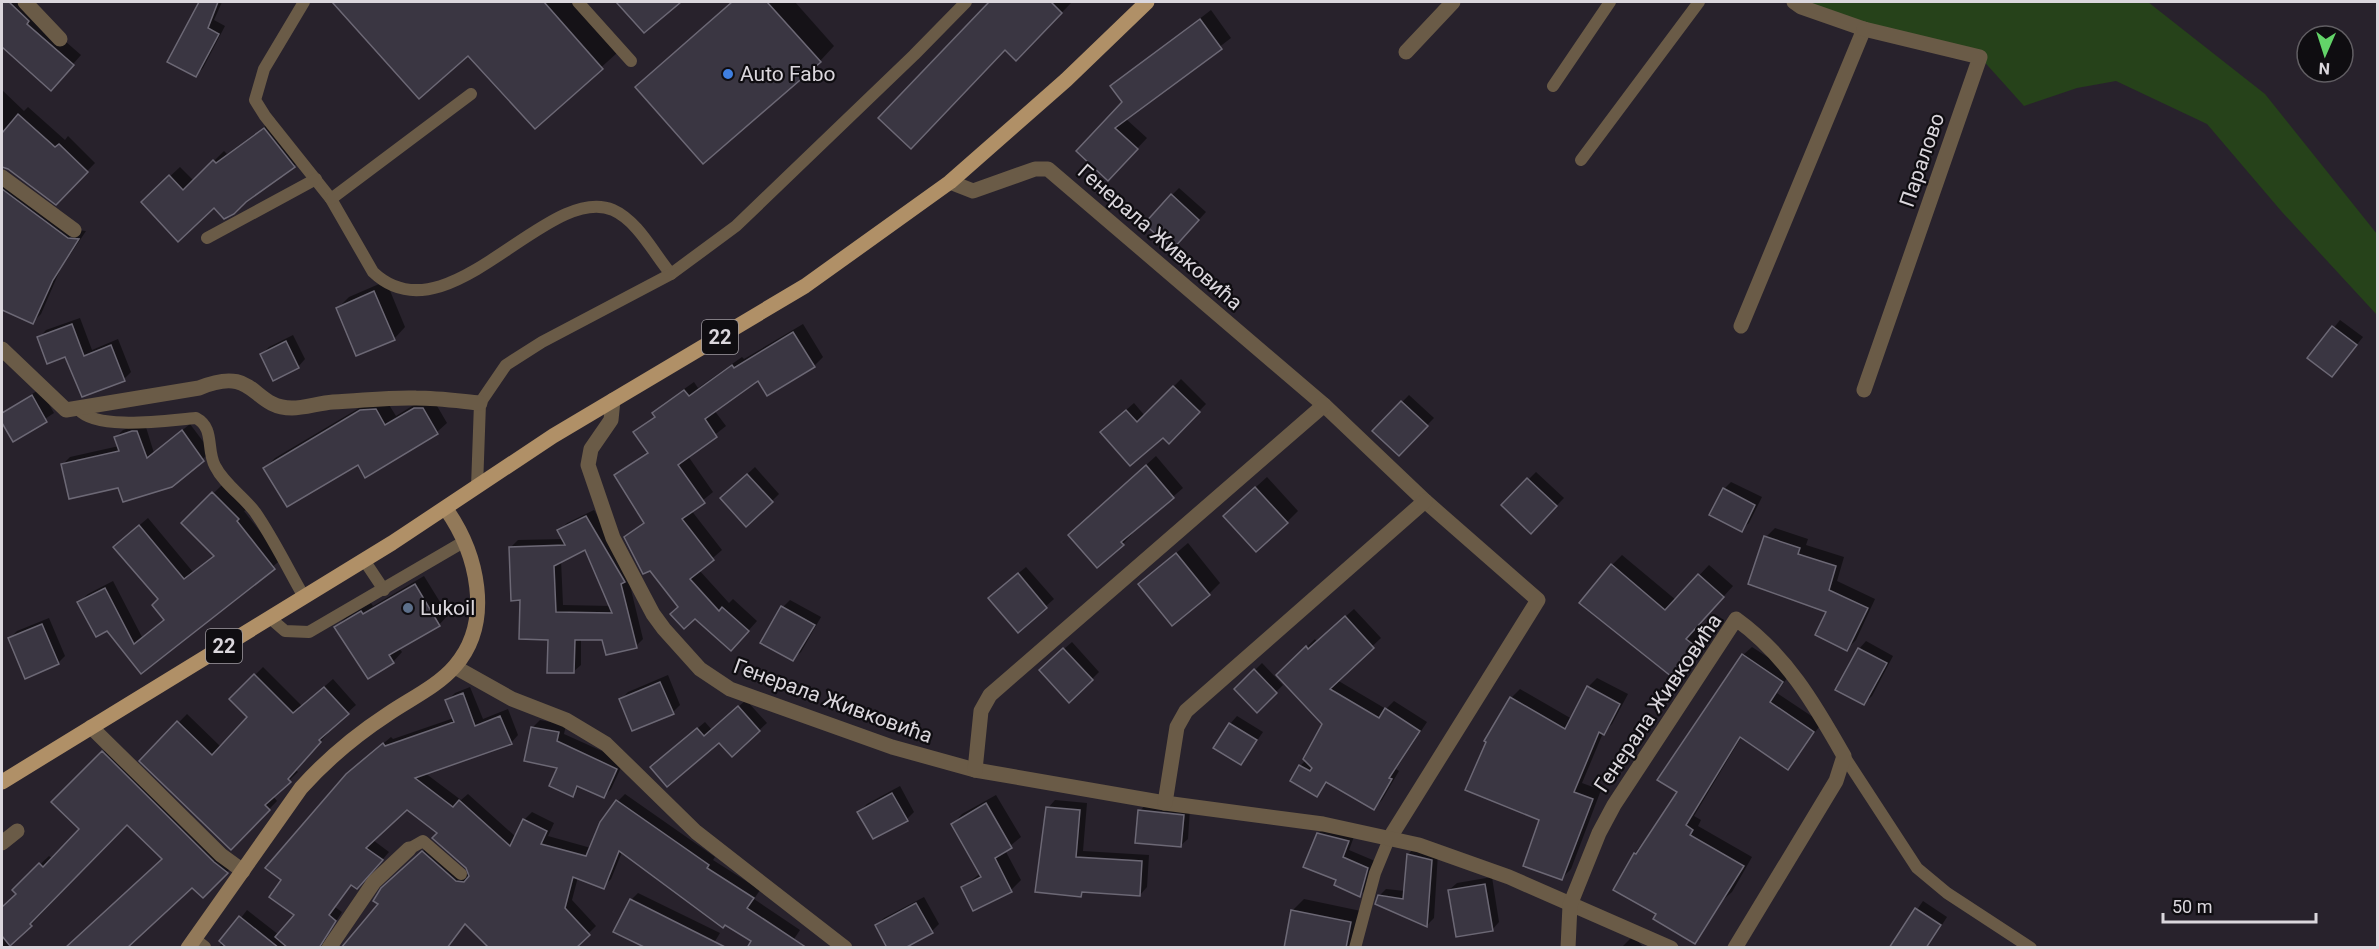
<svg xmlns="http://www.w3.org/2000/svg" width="2379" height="949" font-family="Roboto,sans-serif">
<rect width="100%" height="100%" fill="#28222c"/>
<path fill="#26421a" d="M1794,2H2148L2265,94L2377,234V315L2282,212L2207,124L2116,81L2077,88L2024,106L1980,57Z"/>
<g fill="#0007" fill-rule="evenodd">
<path d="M5,2H27L34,14L81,55L59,80L3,46L2,48V5Z"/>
<path d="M200,2H222L214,20L225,26L203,68L196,75L169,61Z"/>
<path d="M334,2H572L617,53L535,127L468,54L419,97Z"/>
<path d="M618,2H678L644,31Z"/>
<path d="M732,2H795L834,46L820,61L637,87Z"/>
<path d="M992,2H1072L1030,45L1005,48L880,118Z"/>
<path d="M1211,10L1231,38L1126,119L1147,138L1118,169L1078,151L1124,102L1112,86Z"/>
<path d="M2,90L24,111L28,107L65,140L68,136L95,163L56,203L2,151Z"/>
<path d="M275,119L304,156L294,166L214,206L153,192L180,167L194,181L224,151L227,154Z"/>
<path d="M2,181L77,230L86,231L60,270L41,314L33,322L2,309Z"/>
<path d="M1179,188L1206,212L1180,240L1172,195Z"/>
<path d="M386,281L405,327L394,339L338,308L349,297Z"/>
<path d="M80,318L92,350L118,339L131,372L124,379L66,355L39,338L46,330Z"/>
<path d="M2340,320L2363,337L2332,375L2310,358Z"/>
<path d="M803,324L823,357L814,366L758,379L714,410L726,426L688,456L713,492L691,510L722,550L699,570L729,603L733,599L757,621L740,640L679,606L625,537L645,521L616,475L648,451L635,432L656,415L654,413L663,404L694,382L698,388L742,357L744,359Z"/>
<path d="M293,335L305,359L298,367L261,355L269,347Z"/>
<path d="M1181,379L1206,404L1169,442L1163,436L1109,425L1134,403L1145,416Z"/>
<path d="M40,389L54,413L13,440L2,420V413Z"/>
<path d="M1409,395L1434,418L1399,454L1374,431Z"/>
<path d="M425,398L433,399L447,423L437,432L365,476L358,463L265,468L275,458L371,401L386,400L396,416Z"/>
<path d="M141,424H145L154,453L190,424L211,452L171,485L119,486L63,464L70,457L119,446L116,437L123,430Z"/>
<path d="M1156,456L1183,488L1131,533L1132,534L1123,544L1079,526Z"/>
<path d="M755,467L779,494L772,501L729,491Z"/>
<path d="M1536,472L1564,498L1531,532L1503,505Z"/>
<path d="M1267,477L1298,511L1287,522L1236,505Z"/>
<path d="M1731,482L1762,497L1749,523L1741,530L1724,489Z"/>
<path d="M222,485L246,510L244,511L282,559L142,672L107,629L79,602L88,594L113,581L142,637L165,619L160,599L123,539L148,518L193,572L215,555L183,523Z"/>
<path d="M594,510L631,573L628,577L643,639L636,646L604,639L581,638V665L573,672L521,599L510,548L518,540L563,539L559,531L567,523ZM586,548L611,606L563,605L561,560Z"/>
<path d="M1775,528L1808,539L1806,545L1844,557L1837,581L1875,599L1856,640L1847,649L1828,611L1766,537Z"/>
<path d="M1188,543L1220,583L1209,594L1140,584Z"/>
<path d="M1622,555L1676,600L1709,565L1733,586L1695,628L1704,635L1672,675L1612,565Z"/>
<path d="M1026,567L1054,599L1018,631L997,591Z"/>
<path d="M424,576L448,615L439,625L399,648L402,652L393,662L336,627L345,618L371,603L373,606Z"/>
<path d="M790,600L821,617L801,652L793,659L762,642L783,607Z"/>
<path d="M1354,609L1381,638L1337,680L1386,709L1394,701L1427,722L1396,769L1399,771L1382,800L1374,808L1328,782L1317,795L1300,766L1306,760L1324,723L1278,675L1315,639L1317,642Z"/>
<path d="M49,618L65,656L58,663L10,638L17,631Z"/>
<path d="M1866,641L1893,656L1872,696L1864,703L1859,649Z"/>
<path d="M1072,642L1099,672L1092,679L1048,663Z"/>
<path d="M1752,647L1791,672L1777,693L1822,723L1788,768L1742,736L1694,816L1701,820L1698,826L1752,857L1732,892L1683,935L1659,913L1635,853L1679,792L1743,655Z"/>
<path d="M1262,663L1283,685L1257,711L1236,689Z"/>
<path d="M263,667L302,706L333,679L356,705L326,732L328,733L296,770L298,772L273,796L277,801L231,848L141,761L187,714L221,747L249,717L231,699Z"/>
<path d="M668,675L680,705L673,712L621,699L628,692Z"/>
<path d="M1597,678L1628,694L1612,724L1603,733L1582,783L1601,790L1571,869L1562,878L1541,819L1486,740L1511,698L1520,689L1572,719L1588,687Z"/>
<path d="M470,687L483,719L508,709L518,735L511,743L425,773L461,800L468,794L516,837L524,820L532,812L554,823L548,836L591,848L618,801L625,794L715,857L713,860L760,890L754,899L800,930L788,948L753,941L622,852L611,879L603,887L578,877L572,900L596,926L574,948L466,923L447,948H343L380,904L391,881L431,844L464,874L470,873L439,833L407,808L373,840L389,852L365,880L352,884L335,907L342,912L328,934L326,939L330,948H218L247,910L279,935L296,915L355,767L391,737L393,739L454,718L447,701L455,693Z"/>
<path d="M746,700L767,723L732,755L720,741L660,760L705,722L712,730Z"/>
<path d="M1237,716L1263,732L1241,764L1230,724Z"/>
<path d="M540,720L566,725L564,734L624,761L611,789L604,796L580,786L572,795L559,767L533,727Z"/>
<path d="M112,744L236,863L203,896L192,886L125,948H65L164,858L127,823L31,925L7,948H2V907L17,894L23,881L49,856L53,859L81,829L53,802Z"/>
<path d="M900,786L914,812L907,819L859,812L867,804Z"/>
<path d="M996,795L1021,837L1005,850L1021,880L1011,890L963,887L981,873L953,824L962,814Z"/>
<path d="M1055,800L1087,803L1083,851L1149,855L1147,887L1140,895L1085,891L1081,896L1048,808Z"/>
<path d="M1147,803L1190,808L1188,839L1180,846L1140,811Z"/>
<path d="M1326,826L1355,834L1349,850L1375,861L1367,888L1360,895L1338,879L1318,834Z"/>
<path d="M1416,847L1438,853L1434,918L1427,925L1379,896L1386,889L1405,891L1408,854Z"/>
<path d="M1492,877L1499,922L1492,930L1449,890L1457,883Z"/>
<path d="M638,893L720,933L711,948H647L615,931L631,900Z"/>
<path d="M924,897L939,924L932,931L877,925L884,918Z"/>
<path d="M1304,899L1361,911L1354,948H1285L1292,911Z"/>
<path d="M1923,901L1947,917L1927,948H1897L1893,945Z"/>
<path d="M1633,936L1644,948H1621Z"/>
</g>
<g fill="#3a3642" stroke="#6c6875" stroke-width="1.5" fill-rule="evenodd">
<path d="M2,2H9L29,21L27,24L74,65L51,91L2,47Z"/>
<path d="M199,2H218L208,28L219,34L196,77L167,62Z"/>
<path d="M332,2H544L603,69L535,129L468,56L419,99Z"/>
<path d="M616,2H681L644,33Z"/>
<path d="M732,2H767L821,62L703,164L635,87Z"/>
<path d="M989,2H1051L1062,13L1016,61L1005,50L911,149L878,118Z"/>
<path d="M1200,19L1222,49L1115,128L1138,149L1108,181L1076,151L1122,102L1110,86Z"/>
<path d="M18,114L55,147L59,144L88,172L56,205L8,169L2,167V133Z"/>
<path d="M264,128L295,167L246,202L234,214L224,219L214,208L178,242L141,202L169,175L183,190L213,160L216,163Z"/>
<path d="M2,189L68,238L79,239L53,280L33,324L2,310Z"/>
<path d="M1171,194L1199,220L1173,249L1144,224Z"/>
<path d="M374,291L395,340L356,356L336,308Z"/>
<path d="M72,324L84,356L111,345L125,381L82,397L65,357L47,364L37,337Z"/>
<path d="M2332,326L2357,345L2332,377L2307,358Z"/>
<path d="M793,332L815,367L767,396L758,381L705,419L717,437L678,465L705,503L682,519L714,560L690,579L719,611L722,607L749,631L731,651L695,619L684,629L670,614L678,607L650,571L643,574L624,537L644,523L614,475L648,453L633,432L655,417L652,413L684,390L689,396L732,365L734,368Z"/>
<path d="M286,341L299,368L273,381L260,354Z"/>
<path d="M1173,386L1200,412L1169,444L1163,438L1130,466L1100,432L1126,410L1137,422Z"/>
<path d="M32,395L47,422L13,442L2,423V413Z"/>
<path d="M1401,401L1428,426L1399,456L1372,431Z"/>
<path d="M414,408H423L438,434L365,478L358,465L287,507L263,468L360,410L376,409L385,425Z"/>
<path d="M182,430L204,461L172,487L123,502L118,488L69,499L61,464L119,451L114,437L132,431H137L147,458Z"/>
<path d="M1146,465L1174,498L1121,542L1124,545L1097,568L1068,535Z"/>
<path d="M747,474L773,502L746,527L720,498Z"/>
<path d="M1527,478L1557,506L1531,534L1501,505Z"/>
<path d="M1255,487L1288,523L1256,552L1223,516Z"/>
<path d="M1723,488L1755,505L1742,532L1709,515Z"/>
<path d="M212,492L239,519L237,521L275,569L141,674L107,631L96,637L77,602L105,588L134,644L164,620L152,605L158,599L113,547L139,525L184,579L214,556L181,523Z"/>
<path d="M586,516L625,582L621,584L637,648L606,655L602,640H575L574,673H547L548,640L519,639L520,600L511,601L509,547L565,545L557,530ZM585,550L612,613L556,612L554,566Z"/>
<path d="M1764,536L1800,548L1798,554L1836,566L1829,590L1868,608L1847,651L1815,635L1826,612L1748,584Z"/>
<path d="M1176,553L1210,595L1172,626L1138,584Z"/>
<path d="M1611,564L1665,610L1698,574L1724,597L1686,639L1695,646L1672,677L1579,603Z"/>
<path d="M1018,573L1047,608L1018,633L988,598Z"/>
<path d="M415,584L440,626L389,655L394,663L368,679L334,627L361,611L363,614Z"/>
<path d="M781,606L815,625L793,661L760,643Z"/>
<path d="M1345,616L1374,648L1330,689L1379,718L1385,708L1420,731L1389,778L1392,779L1374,810L1326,782L1317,797L1290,781L1299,765L1310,771L1312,768L1303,759L1322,724L1276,675L1306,646L1308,649Z"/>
<path d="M42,624L59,664L25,679L8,638Z"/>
<path d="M1063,648L1093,680L1069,703L1039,670Z"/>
<path d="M1858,648L1887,663L1864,705L1835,690Z"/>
<path d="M1742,654L1783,682L1770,702L1814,732L1788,770L1740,737L1686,825L1693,830L1690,835L1744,866L1695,944L1653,919L1656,914L1613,890L1634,853L1636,854L1677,792L1657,780Z"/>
<path d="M1254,669L1277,693L1257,713L1234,689Z"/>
<path d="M254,674L293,713L324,687L349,714L319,740L321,742L288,779L291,782L265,805L270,810L231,850L139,761L177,721L212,755L247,717L229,699Z"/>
<path d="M660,682L674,714L632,731L619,699Z"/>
<path d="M1587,686L1620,704L1604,735L1599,732L1574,792L1593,799L1562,880L1523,866L1539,820L1465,790L1486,742L1484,741L1510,697L1565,729Z"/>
<path d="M463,693L475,726L500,716L512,744L415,778L453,807L459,800L510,846L523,819L547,831L541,844L586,856L600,822L616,800L709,865L707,868L754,898L747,908L807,948H747L751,941L725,925L723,928L619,851L604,889L573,877L565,908L590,935L576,948H489L465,924L447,948H341L378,904L373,901L381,888L422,851L456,881L464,882L469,876L466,868L432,838L437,833L407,810L366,848L383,860L357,889L351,885L329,915L336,921L319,948H288L275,937L294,915L269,897L281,880L265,868L346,774L383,743L385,746L454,722L445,700Z"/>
<path d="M738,706L760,731L732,757L719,743L667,787L650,767L697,728L704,736Z"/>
<path d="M1229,723L1257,740L1241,765L1213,748Z"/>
<path d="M531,727L559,732L557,741L617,769L604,798L577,786L573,797L549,786L557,768L524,761Z"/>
<path d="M102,751L214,862L228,873L203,898L192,888L127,948H65L162,859L127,825L30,924L32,926L10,946L2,936V907L16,894L12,890L39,863L43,867L79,829L51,802Z"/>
<path d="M892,793L908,821L873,839L857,812Z"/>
<path d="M986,803L1012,848L995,858L1012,892L973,911L961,887L981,877L951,824Z"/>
<path d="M1046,807L1080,810L1076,857L1142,861L1140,896L1082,892L1081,897L1035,892Z"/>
<path d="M1138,810L1184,815L1181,847L1135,843Z"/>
<path d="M1317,833L1349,841L1343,857L1368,868L1360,897L1334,885L1336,880L1303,867Z"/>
<path d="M1407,854L1432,860L1427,927L1375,904L1378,895L1403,899Z"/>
<path d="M1485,884L1493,931L1456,937L1448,890Z"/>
<path d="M630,899L727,948L644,947L613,932Z"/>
<path d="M916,903L933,933L905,948H887L875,925Z"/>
<path d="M1915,908L1941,925L1926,948H1889Z"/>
<path d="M1291,910L1351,922L1346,948H1284Z"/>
<path d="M239,916L279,948H227L219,941Z"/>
</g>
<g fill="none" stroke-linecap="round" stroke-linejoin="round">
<g stroke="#6a5b47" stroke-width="12">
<path d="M304,2L264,69L255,100L265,116L331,199L373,272C447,343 547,182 613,210C638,221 654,254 671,274"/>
<path d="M578,2L631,61"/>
<path d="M1553,86L1610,2"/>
<path d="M1581,160L1699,2"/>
<path d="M331,199L471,94"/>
<path d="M207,238L316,179"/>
<path d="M79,410C98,431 168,420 196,418C215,428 206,449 215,466C224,484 243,496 255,512C273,538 288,569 304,597"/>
<path d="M477,487L480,403L506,365L542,342L671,274L736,226L914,55L966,2"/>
<path d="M364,560L384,590"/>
<path d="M270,618L285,631L309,632L465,541"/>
<path d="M1844,756L1917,868L1947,893L2031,948"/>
<path d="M409,849L423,841L461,874"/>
<path d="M1355,948L1375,873L1389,839"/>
</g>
<g stroke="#6a5b47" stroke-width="15">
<path d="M25,2L60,39"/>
<path d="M1406,52L1453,2"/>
<path d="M2,177L74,230"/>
<path d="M950,182L973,191L1035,169H1048L1324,405L1425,501L1538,600L1389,839"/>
<path d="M1741,326L1864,29L1801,7L1794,2"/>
<path d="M2,349L66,410L199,388C257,364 251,408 292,408C305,408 319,403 333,402C360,401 389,397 416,398C437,398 459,401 480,403"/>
<path d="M1864,390L1980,57L1864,29"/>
<path d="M613,400L611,420L591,449L588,465L613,538L653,614L664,629L700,669L730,689L892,747L975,770L1165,803L1323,824L1419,845L1509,877L1671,948"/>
<path d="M455,667L512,699L566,720L606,744L696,832L845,948"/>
<path d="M91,727L221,855L243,871"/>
<path d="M975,770L981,711L990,695L1324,405"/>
<path d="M1165,803L1177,727L1186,711L1425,501"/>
<path d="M2,843L17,831"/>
<path d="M194,940L204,948"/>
<path d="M329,948L374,882L409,849"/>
<path d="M1568,948L1570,905L1599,833L1614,805L1736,619C1786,655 1814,703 1844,756L1836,781L1735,948"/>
</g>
<path stroke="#927959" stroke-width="15" d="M188,948L301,788C327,759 356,735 388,714C410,699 438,686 455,666C494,621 477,553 446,509"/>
<path stroke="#b09067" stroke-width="15" d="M2,782L392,543L553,436L805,286L950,182L1066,80L1147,2"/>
</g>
<circle fill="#3f7fe0" stroke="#0f0d11" stroke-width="2" cx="728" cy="74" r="6"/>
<circle fill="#5c6f8a" stroke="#0f0d11" stroke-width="2" cx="408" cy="608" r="6"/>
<g text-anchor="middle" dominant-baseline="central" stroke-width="4.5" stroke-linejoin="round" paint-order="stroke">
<g fill="#0f0d11" stroke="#9e9aa0" stroke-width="1.5">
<rect x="702" y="320" width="36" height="34" rx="4.5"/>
<rect x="206" y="629" width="36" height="34" rx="4.5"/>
</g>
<g font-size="20" font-weight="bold" fill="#dbd7dd">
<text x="720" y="337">22</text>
<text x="224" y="646">22</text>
</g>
<g font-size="21" fill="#dbd7dd" stroke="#0f0d11" text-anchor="start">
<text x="740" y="74">Auto Fabo</text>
<text x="420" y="608">Lukoil</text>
</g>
<g font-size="21" fill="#dbd7dd" stroke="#0f0d11">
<text transform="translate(1922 160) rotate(-71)">Паралово</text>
<text transform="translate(1160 237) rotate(41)">Генерала Живковића</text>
<text transform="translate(833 701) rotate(20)">Генерала Живковића</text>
<text transform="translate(1658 703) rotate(-56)">Генерала Живковића</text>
</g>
</g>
<rect width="2379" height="949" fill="none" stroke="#dbd7dd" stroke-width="6"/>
<g transform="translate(2325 54) rotate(183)"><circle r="28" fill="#0f0d11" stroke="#615e63" stroke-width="1.5"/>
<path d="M0-4.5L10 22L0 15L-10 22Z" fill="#63d469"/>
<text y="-9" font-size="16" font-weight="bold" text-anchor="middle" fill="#dbd7dd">N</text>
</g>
<path d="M2163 913v9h153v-9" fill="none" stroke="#dbd7dd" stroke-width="3"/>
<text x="2172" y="913" font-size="18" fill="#dbd7dd" stroke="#0f0d11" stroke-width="4.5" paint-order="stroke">50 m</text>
</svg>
